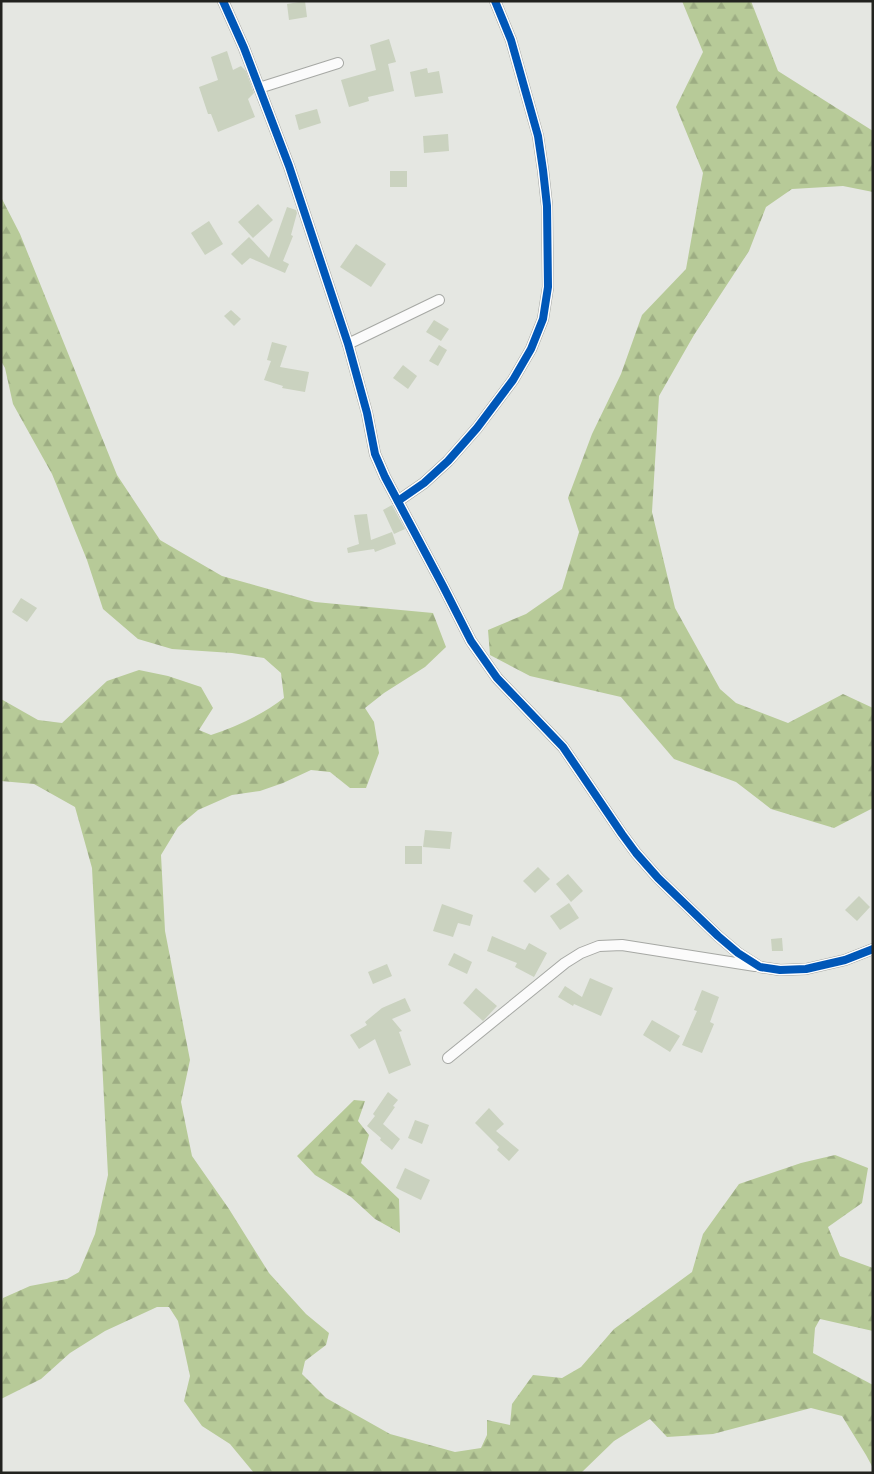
<svg xmlns="http://www.w3.org/2000/svg" width="874" height="1474" font-family="Roboto,sans-serif">
<defs>
<pattern id="forest-firs" width="22" height="20" patternUnits="userSpaceOnUse" patternTransform="scale(1.25)"><rect width="22" height="20" fill="#b7ca98"/><path d="M5 1l3.5 6h-7zM16 11l3.5 6h-7z" fill="#9dad83"/></pattern>
</defs>
<rect width="100%" height="100%" fill="#e5e7e2"/>
<g fill="url(#forest-firs)">
<path d="M682,1H751L778,71L873,131V192L843,186L792,189L766,207L749,251L694,335L659,396L652,512L675,608L720,689L736,703L788,723L843,694L873,708V808L834,828L771,809L736,782L674,759L621,697L530,676L490,655L488,630L526,614L562,589L579,532L568,498L592,434L621,374L642,315L686,269L703,173L676,107L703,52Z"/>
<path d="M1,197L20,234L117,475L160,540L222,576L315,602L433,613L446,647L425,667L384,693L365,708L374,722L379,753L366,788H350L330,772L311,770L283,783L260,791L232,795L198,810L178,827L161,855L165,931L190,1060L181,1102L192,1156L229,1209L269,1273L306,1314L329,1333L326,1345L305,1361L302,1374L326,1398L390,1434L455,1452L481,1448L487,1435V1420L510,1425L512,1404L533,1375L562,1378L581,1367L614,1329L692,1272L703,1234L739,1184L801,1163L835,1155L868,1168L862,1203L828,1227L840,1256L873,1268V1331L820,1319L815,1328L813,1353L873,1385V1468L866,1455L842,1416L811,1408L713,1434L667,1437L650,1419L614,1441L581,1473H254L230,1444L202,1426L184,1401L190,1376L178,1321L169,1307H157L105,1331L70,1353L41,1379L1,1399V1306L3,1298L30,1286L67,1279L79,1272L95,1234L108,1175L92,868L75,807L34,784L1,781V699L38,720L62,723L107,681L139,670L168,676L201,687L213,708L199,730L211,735C237,726 262,715 284,698L281,673L264,658L232,653L172,649L138,639L103,609L87,560L52,474L13,404L5,368L1,361Z"/>
<path d="M354,1100L365,1101L358,1121L369,1135L361,1163L399,1199L400,1233L375,1219L351,1197L315,1175L297,1156Z"/>
</g>
<g fill="#cad2bf">
<path d="M305,1L307,17L289,20L287,4Z"/>
<path d="M389,39L396,62L388,64L394,91L368,97L369,101L349,107L341,80L376,70L370,45Z"/>
<path d="M227,51L233,70L241,66L246,71L254,93L248,99L255,117L218,132L211,114H208L199,87L218,80L211,57Z"/>
<path d="M427,68L428,73L439,71L443,93L415,97L410,72Z"/>
<path d="M317,109L321,123L299,130L295,115Z"/>
<path d="M448,134L449,151L424,153L423,136Z"/>
<rect x="390" y="171" width="17" height="16"/>
<path d="M258,204L273,220L253,238L238,222Z"/>
<path d="M287,207L296,210L297,213L291,235L293,236L283,261L289,264L285,273L250,258L242,265L231,254L249,237L269,258Z"/>
<path d="M209,221L223,244L205,255L191,233Z"/>
<path d="M356,244L386,264L371,287L340,267Z"/>
<path d="M231,310L241,319L234,326L224,316Z"/>
<path d="M434,320L449,329L441,341L426,332Z"/>
<path d="M272,342L287,346L280,367L309,372L305,392L282,388L283,386L264,380L271,361L267,360Z"/>
<path d="M439,345L447,350L438,366L429,361Z"/>
<path d="M403,365L417,376L408,389L393,378Z"/>
<path d="M392,505L405,529L394,534L383,510Z"/>
<path d="M367,514L371,540L392,532L396,544L375,552L374,549L348,553L347,548L359,544L354,515Z"/>
<path d="M21,598L37,608L27,622L12,612Z"/>
<path d="M425,830L452,832L450,849L423,847Z"/>
<rect x="405" y="846" width="17" height="18"/>
<path d="M538,867L550,879L535,893L523,881Z"/>
<path d="M568,874L583,891L571,902L556,884Z"/>
<path d="M859,896L870,907L857,921L845,910Z"/>
<path d="M569,903L579,918L560,930L550,916Z"/>
<path d="M442,904L473,915L470,926L458,923L453,937L433,931Z"/>
<path d="M492,936L525,950L529,943L547,953L534,977L515,967L517,963L487,951Z"/>
<path d="M782,938L783,951H772L771,939Z"/>
<path d="M454,953L472,962L467,974L448,965Z"/>
<path d="M387,964L392,976L373,984L368,972Z"/>
<path d="M590,978L613,988L601,1016L574,1004L573,1006L558,997L565,986L582,997Z"/>
<path d="M476,988L497,1006L483,1021L463,1003Z"/>
<path d="M702,990L719,997L710,1022L714,1024L702,1053L682,1045L697,1011L694,1010Z"/>
<path d="M405,998L411,1011L392,1019L402,1031L399,1032L411,1065L389,1074L375,1039L359,1049L350,1035L367,1025L365,1022L382,1008Z"/>
<path d="M652,1020L680,1036L670,1052L643,1035Z"/>
<path d="M388,1092L398,1100L393,1106L395,1107L383,1124L400,1139L392,1150L380,1140L381,1138L367,1126L375,1116L373,1114Z"/>
<path d="M489,1108L504,1124L496,1131L519,1150L509,1161L497,1150L499,1147L475,1123Z"/>
<path d="M415,1120L429,1125L422,1144L408,1138Z"/>
<path d="M405,1168L430,1180L421,1200L396,1188Z"/>
</g>
<g fill="none" stroke-linecap="round" stroke-linejoin="round">
<g stroke="#a6a8a4" stroke-width="12">
<g id="minor">
<path d="M223,1L244,48L289,166L348,344L367,413L375,454L385,477L443,586L471,641L497,678L563,747L622,834L636,853L658,878L718,936L738,953L760,967L780,970L806,969L845,960L873,949"/>
<path d="M259,88L338,63"/>
<path d="M348,344L439,300"/>
<path d="M398,501L424,483L448,461L477,428L513,380L531,349L543,319L548,287L547,206L543,170L538,136L511,40L495,1"/>
<path d="M448,1058L565,963L581,953L599,946L622,945L755,966"/>
</g>
</g>
<use href="#minor" stroke="#fbfbfb" stroke-width="10"/>
<g stroke="#fff" stroke-width="11">
<g id="cycleway">
<path d="M223,1L244,48L289,166L348,344L367,413L375,454L385,477L443,586L471,641L497,678L563,747L622,834L636,853L658,878L718,936L738,953L760,967L780,970L806,969L845,960L873,949"/>
<path d="M398,501L424,483L448,461L477,428L513,380L531,349L543,319L548,287L547,206L543,170L538,136L511,40L495,1"/>
</g>
</g>
<use href="#cycleway" stroke="#0057b8" stroke-width="8"/>
</g>
<rect width="874" height="1474" fill="none" stroke="#22231f" stroke-width="5"/>
</svg>
